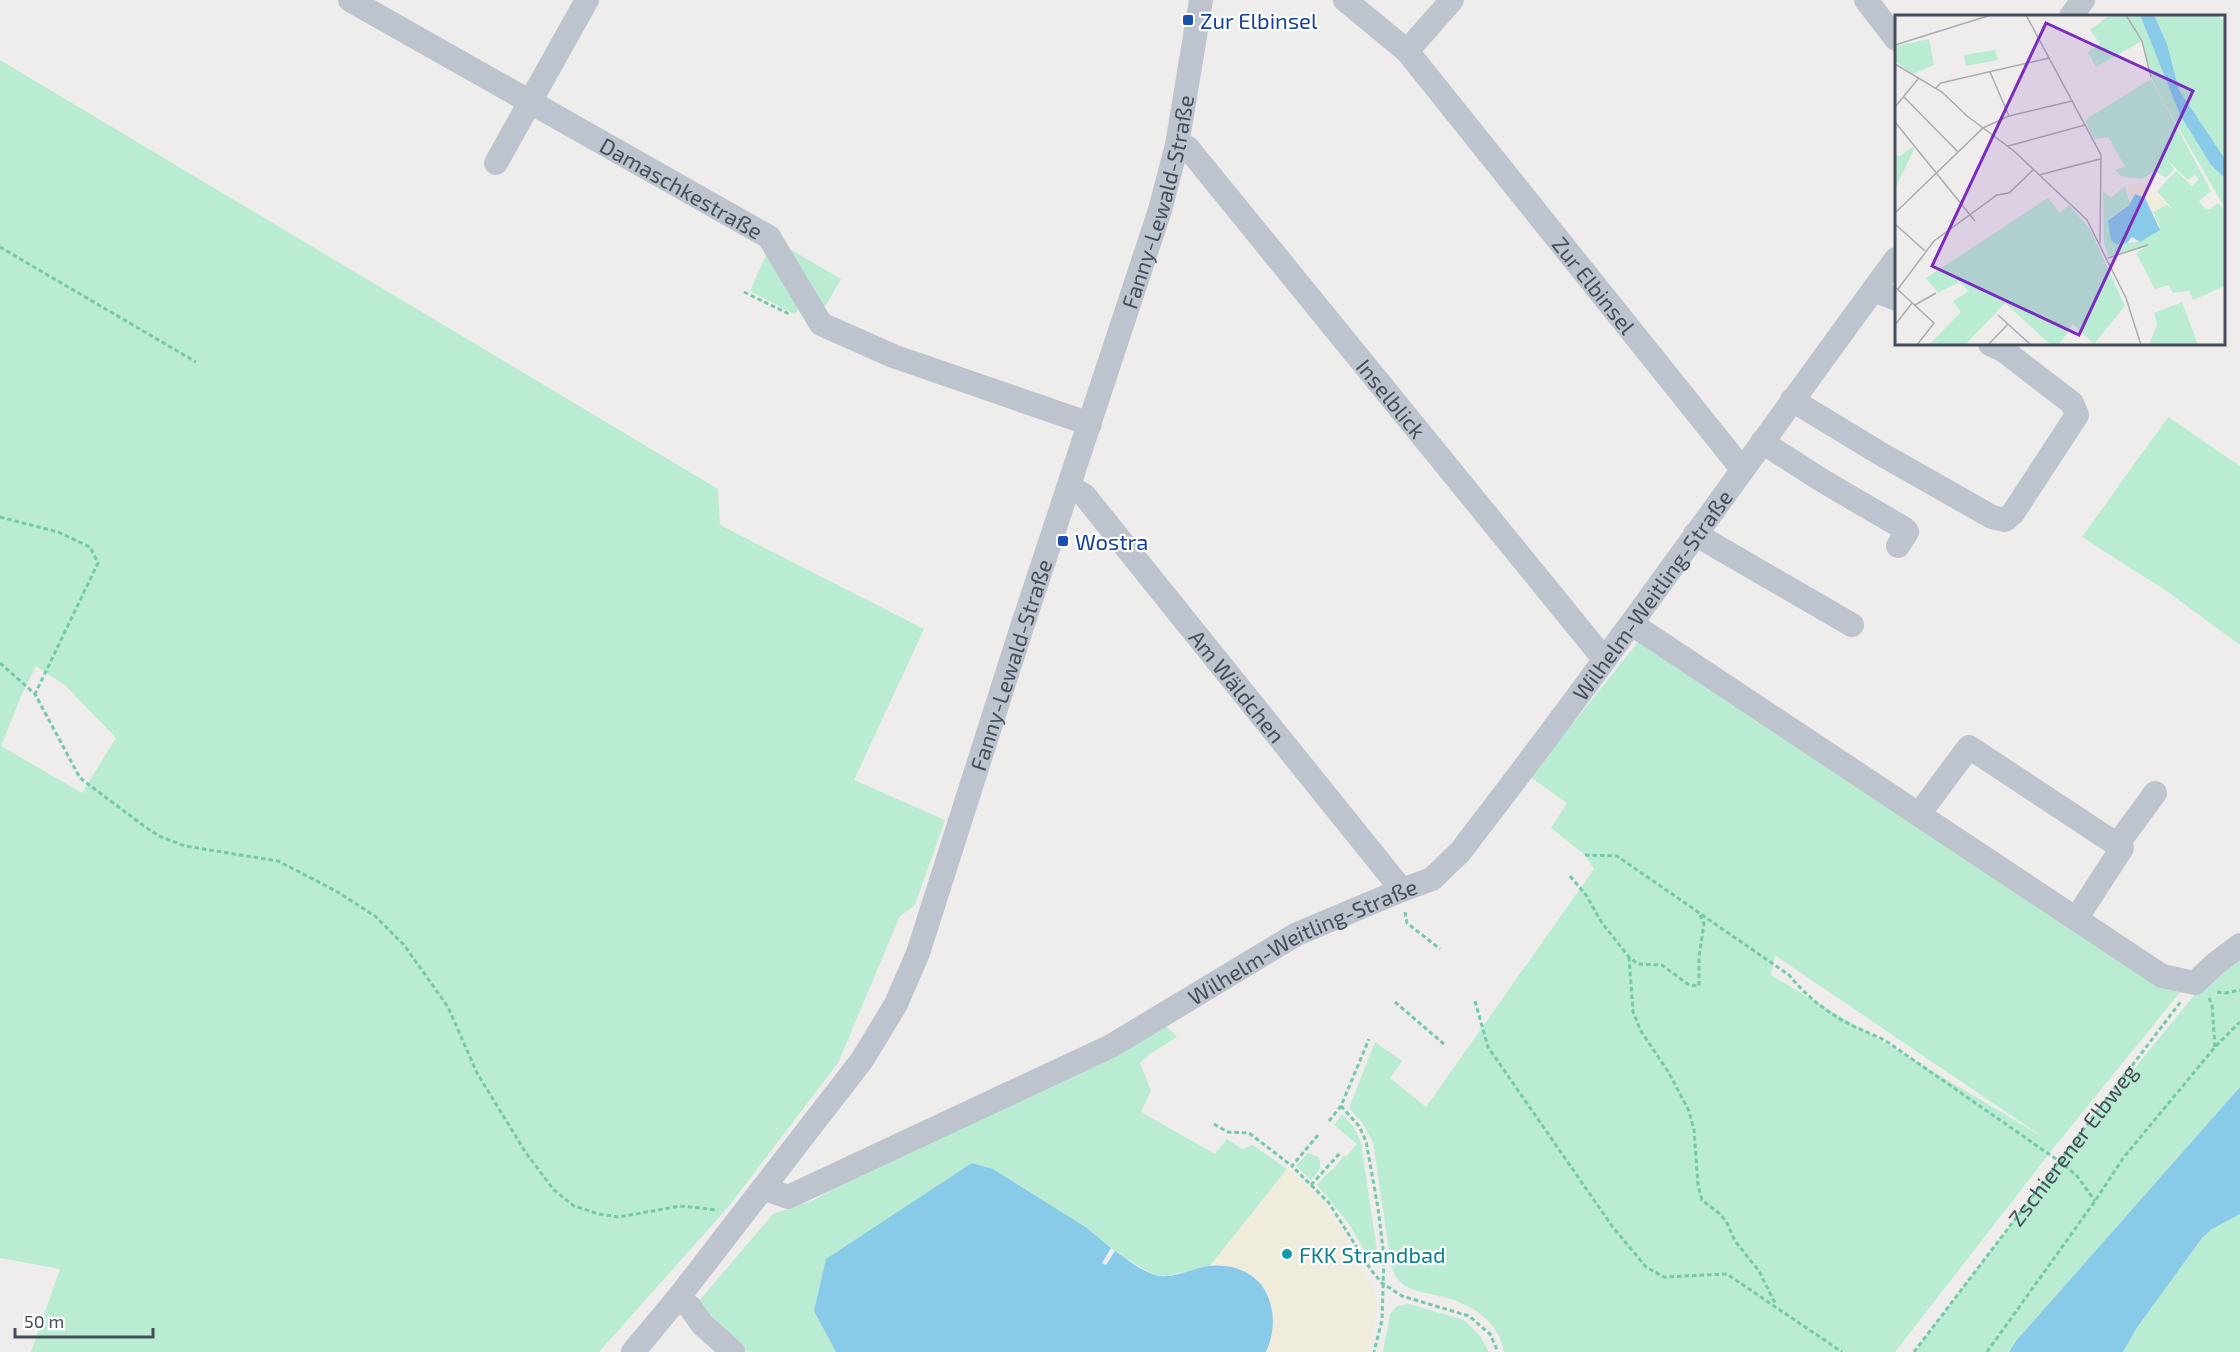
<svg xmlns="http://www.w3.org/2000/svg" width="2240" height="1352" font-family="'Exo 2',sans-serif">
<rect width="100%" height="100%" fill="#efecec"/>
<g fill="#baecd3" fill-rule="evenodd">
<path d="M0,60L718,489L720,525L924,629L854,780L945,820L915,905L900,916L838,1063L729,1206L599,1352H31L60,1269L0,1258ZM36,666L66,686L116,738L82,793L1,746L22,694Z"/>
<path d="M788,248L841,279L822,312Z"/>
<path d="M766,255L803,306L794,314L750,291Z"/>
<path d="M2168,417L2240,466V645L2168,592L2082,537Z"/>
<path d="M1642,637L2181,991L2056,1145L1895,1352H1504C1499,1320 1469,1303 1440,1296C1426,1293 1406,1291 1397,1278C1394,1275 1393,1269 1391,1265L1373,1142L1361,1121L1349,1108L1375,1042L1402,1061L1390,1078L1426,1107L1594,869L1585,855L1551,828L1567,803L1530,777ZM1775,956H1776L2043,1137L1771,975Z"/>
<path d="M2240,945V1087L2016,1341L2009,1352H1914L2059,1161L2192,998L2215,964Z"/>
<path d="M1166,1026L1177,1037L1150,1054L1140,1063L1151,1091L1141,1112L1215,1154L1227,1139L1242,1149L1253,1145L1287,1169L1210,1266L1167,1276L1155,1275L1145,1270L1115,1251L1087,1228L993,1169L972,1163L814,1311L836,1352H747L698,1302L773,1214L814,1200L883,1160Z"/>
<path d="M1342,1114L1354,1128L1361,1142L1378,1258L1371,1263L1349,1224L1317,1185C1327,1172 1334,1171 1343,1156L1346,1157L1357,1144L1334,1125Z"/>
<path d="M1308,1153L1319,1157C1323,1168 1318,1172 1311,1180L1296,1166Z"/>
<path d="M2240,1214V1352H2123L2136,1329L2202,1238L2212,1229Z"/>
<path d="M1409,1304L1464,1320L1480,1336L1489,1352H1383L1390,1314L1397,1306Z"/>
</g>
<path fill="#f0ecdc" d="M1287,1169L1323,1203L1349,1242L1372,1286L1377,1307L1369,1352H1266L1273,1333L1255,1276L1235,1268L1210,1266Z"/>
<g fill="#88cae8">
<path d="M2240,1087V1214L2212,1229L2202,1238L2136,1329L2123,1352H2009L2016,1341Z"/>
<path d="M972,1163L993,1169L1087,1228L1111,1248L1102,1263L1106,1265L1115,1251C1127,1259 1141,1271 1155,1275C1172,1280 1192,1268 1209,1266C1235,1263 1260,1274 1269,1299C1275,1318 1274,1333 1266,1352H836L814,1311L826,1259Z"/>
</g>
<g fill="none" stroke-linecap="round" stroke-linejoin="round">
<g stroke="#73c9a8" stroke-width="3" stroke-dasharray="4.5 3" stroke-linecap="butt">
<path d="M0,247L196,362"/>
<path d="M744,292L789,314"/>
<path d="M0,517L58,532L90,547L98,563L35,694"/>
<path d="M0,663L35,694L80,778L144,826L159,836L185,846L278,861L336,891L375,916L404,945L448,1007L477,1073L526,1153L554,1190L574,1206L599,1214L619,1217L680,1206L718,1210"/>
<path d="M1585,855L1617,856L1789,975C1806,996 1826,1012 1851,1025C1863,1031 1876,1035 1889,1043L2059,1161L2077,1176L2095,1201"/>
<path d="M1570,876L1586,895L1602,923L1629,957L1638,964L1662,965L1689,985L1699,986V957L1704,924L1700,915"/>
<path d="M1405,912L1407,923L1440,949"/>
<path d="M1629,957L1633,1012L1641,1031L1669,1073L1689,1111L1694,1130L1698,1185L1702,1200L1720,1214L1727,1223L1735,1241L1759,1271L1776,1305"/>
<path d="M2217,992L2226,993L2240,990"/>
<path d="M2209,998L2212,1005L2215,1047"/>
<path d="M1475,1001L1488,1047L1612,1226L1646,1267L1664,1277L1727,1274L1842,1352"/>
<path d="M1395,1002L1445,1045"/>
<path d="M1341,1106L1359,1126L1366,1141L1378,1208L1384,1257L1382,1320L1374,1352"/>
<path d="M1329,1121L1341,1106L1369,1039"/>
<path d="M1214,1124L1228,1132L1249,1133L1292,1166"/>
<path d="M1318,1135L1292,1166L1329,1203L1371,1270L1382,1283L1402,1296L1469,1316L1490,1334L1498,1352"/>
<path d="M1311,1185L1340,1153"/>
<path id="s1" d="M1914,1352L2182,1000"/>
<path d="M1987,1352L2095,1201L2124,1157L2215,1047L2240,1022"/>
</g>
<g stroke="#bdc4ce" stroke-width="24">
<path id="s2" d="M350,0L769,237L821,324L893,356L1090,424"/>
<path id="s3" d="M1345,0L1407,51L1742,469"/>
<path d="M1866,0L1896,39"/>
<path d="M2071,16L2083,0"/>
<path d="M1407,51L1452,0"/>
<path id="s4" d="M1177,145L1188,148L1604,659"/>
<path d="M496,163L587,0"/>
<path d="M1874,290L1896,299"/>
<path d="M1792,400L1881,454L1992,517L2005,520L2013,513L2077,415L2072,403L2003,350L1990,344"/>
<path d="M1762,442L1823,481L1905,529L1907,532L1898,546"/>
<path id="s5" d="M1069,487L1084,495L1402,890"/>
<path d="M1695,534L1852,625"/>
<path d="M1632,624L2162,976L2195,983L2215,964L2240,945"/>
<path d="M1919,814L1969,747L2122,848L2076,919"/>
<path d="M2117,845L2155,793"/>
<path id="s6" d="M763,1188L788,1197L1111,1046L1297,934L1402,890L1432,879L1460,852C1610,658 1751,456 1896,259"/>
<path d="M678,1298L690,1307L702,1324L733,1352"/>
<path id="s7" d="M633,1352L678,1298L862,1060L896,1004L918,953L1021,630L1160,210L1177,145L1201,0"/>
</g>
</g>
<g fill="#1a4fb4" stroke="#fff" stroke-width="2">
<rect x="1182" y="14" width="12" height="12" rx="3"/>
<rect x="1057" y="535" width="12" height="12" rx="3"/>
</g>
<circle fill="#0f9aa8" stroke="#fff" stroke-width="2" cx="1287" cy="1254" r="6"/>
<g text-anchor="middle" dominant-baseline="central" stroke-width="4.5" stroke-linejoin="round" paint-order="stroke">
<g font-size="22" fill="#164399" stroke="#fff" text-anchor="start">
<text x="1200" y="20">Zur Elbinsel</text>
<text x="1075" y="541">Wostra</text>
</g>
<g font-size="22" fill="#454d58" stroke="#fff">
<text stroke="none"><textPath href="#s2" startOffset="381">Damaschkestraße</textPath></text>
<text stroke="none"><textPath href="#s7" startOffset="1281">Fanny-Lewald-Straße</textPath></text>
<text stroke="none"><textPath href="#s3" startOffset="380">Zur Elbinsel</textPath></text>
<text stroke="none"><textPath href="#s4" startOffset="334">Inselblick</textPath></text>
<text stroke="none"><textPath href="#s6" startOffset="1106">Wilhelm-Weitling-Straße</textPath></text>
<text stroke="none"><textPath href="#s7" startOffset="795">Fanny-Lewald-Straße</textPath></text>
<text stroke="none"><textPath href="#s5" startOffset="262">Am Wäldchen</textPath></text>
<text stroke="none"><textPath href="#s6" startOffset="602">Wilhelm-Weitling-Straße</textPath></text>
<text stroke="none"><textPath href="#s1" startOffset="261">Zschierener Elbweg</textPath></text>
</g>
<g font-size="22" fill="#0d838f" stroke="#fff" text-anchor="start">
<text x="1299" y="1254">FKK Strandbad</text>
</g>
</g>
<g transform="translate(1895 15)">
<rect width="330" height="330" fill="#efecec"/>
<path d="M215,0H230L247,26L201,52L193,37L205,29L195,15ZM232,0H245L285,100L316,150L330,163V193L268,86L257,64L248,27ZM259,0H323L330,8V144L284,75L272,29ZM34,24L39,50L18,59L0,46V31ZM100,35L103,45L71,51L69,40ZM256,64L316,176L304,186L309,193L315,194L323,188L330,195V271L298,285L294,276L278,278L274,270L260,274L241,238L251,232L214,241L209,229L208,176L216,183L230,171L235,189L213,204L232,228L245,227L265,212L258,197L260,194L272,190L278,195L262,176L281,156L297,171L304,165L300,160L293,165L272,145L279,154L271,163L260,156L247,164L226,161L220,155L230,152L213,122L199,124L190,105ZM17,132L19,134L0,174V140L5,141ZM153,183L165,198L174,190L195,214L230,291L199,329L178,309L164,330H156L110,288L70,330H34L66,297L58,286L74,276L64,267L43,278L31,263ZM287,287L303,330H254L262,310L259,298Z" fill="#baecd3"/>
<path d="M249,168L260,177L272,190L258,197L247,180L236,184L230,171Z" fill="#f0ecdc"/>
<path d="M245,0H259L272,29L284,75L330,144V163L316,150L285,100ZM240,179L250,183L265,215L245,227L237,222L232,228L221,229L216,225L213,205L234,190Z" fill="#88cae8"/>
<path fill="none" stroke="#abacb1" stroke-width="1.5" d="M131,0L206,140L205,228M231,0L247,26L256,62M0,30L96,0M0,49L47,77L72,101L119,136L192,205L231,283L246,330M95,57L114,101M41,73L46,68L154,43M9,82L63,137M0,92L23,64M0,107L80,206M113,131L190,110M144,160L205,144M0,198L88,113L114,101L177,86M0,209L30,236M213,243L253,230M0,272L39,308L22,330M3,274L39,226L102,180L114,178L139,154M20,290L41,278M103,300L136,330M0,310L17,288M93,330L113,309"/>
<path fill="#7b2cbf" fill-opacity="0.15" stroke="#7b2cbf" stroke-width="3" d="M151,8L298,76L184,320L37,251Z"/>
<rect width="330" height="330" fill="none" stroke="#454d58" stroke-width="3"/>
</g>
<path d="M15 1328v9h138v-9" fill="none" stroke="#454d58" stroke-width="3"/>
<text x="24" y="1328" font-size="18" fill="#454d58" stroke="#ffffff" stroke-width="4.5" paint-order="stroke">50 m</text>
</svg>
